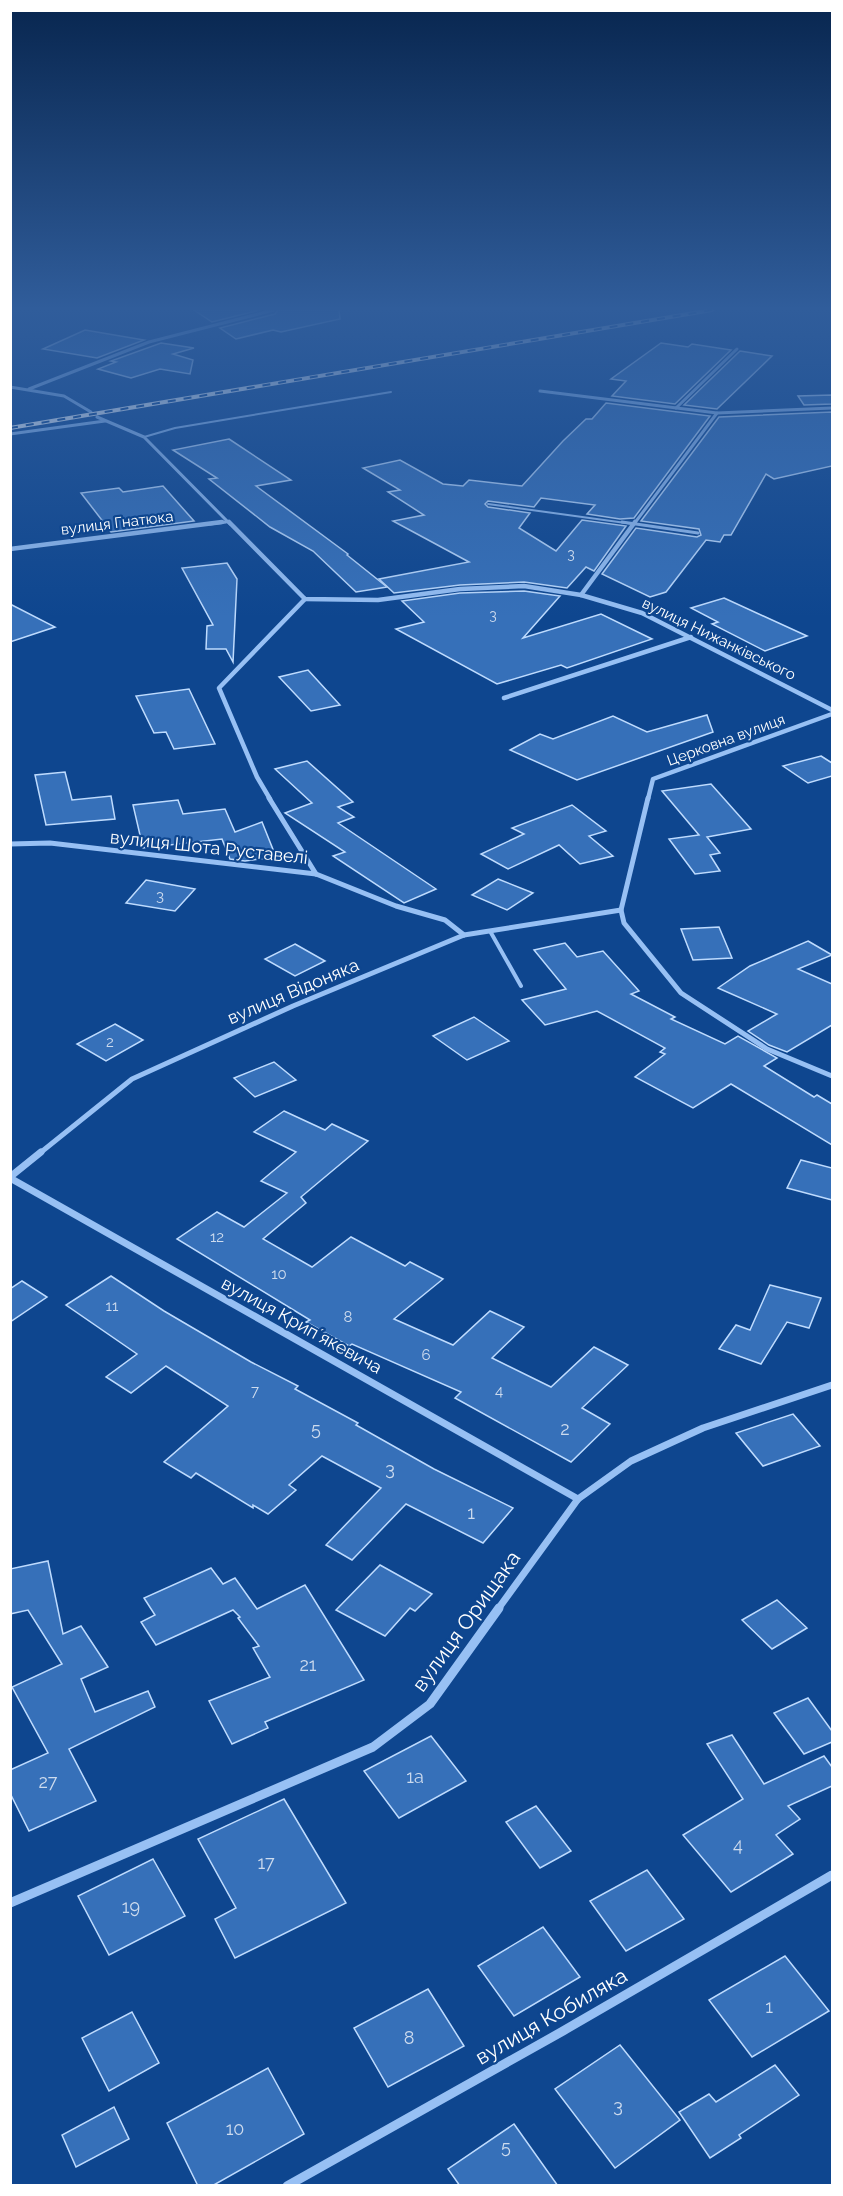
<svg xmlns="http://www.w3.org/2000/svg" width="843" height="2196" font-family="Raleway,sans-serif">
<rect width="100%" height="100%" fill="#0e468f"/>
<g fill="#3670b9" stroke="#bedbfe" stroke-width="1.5">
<path d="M194,310H260L212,322Z"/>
<path d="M278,310H339L340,319L281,332L273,330L236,339L220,328L275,314Z"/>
<path d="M85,330L144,340L97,358L43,349Z"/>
<path d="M161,343L194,348L173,354L193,360L190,374L160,369L131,378L98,369L116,362L111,361Z"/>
<path d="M661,343L688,347L692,344L731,350L675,404L612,396L626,381L611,379Z"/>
<path d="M740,351L772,356L717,409L684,405Z"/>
<path d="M832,395V404L804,405L798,396Z"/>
<path d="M606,403L710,416L634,518L620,519L587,514L595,505L541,498L534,507L488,501L485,504L488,507L530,513L519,528L556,551L582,520L626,526L594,571L586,567L567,588L524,582L460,585L394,593L379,579L469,562L393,521L424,515L388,492L400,490L363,468L400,460L443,484L463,486L469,480L522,486L563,441L586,419H592Z"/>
<path d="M832,412V466L774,479L766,474L731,535H724L720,542L706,540L666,592L650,597L602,574L636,528L697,537L701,535L699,529L641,521L719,417Z"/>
<path d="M229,439L291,480L256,486L348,554L347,555L387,587L356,592L313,551L270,527L209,479L217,478L173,450Z"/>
<path d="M163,486L194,521L111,532L81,493L119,488L123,492Z"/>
<path d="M227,563L237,579L233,662L226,649H206L207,626L213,625L182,568Z"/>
<path d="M524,591L560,596L523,638L601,614L652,639L567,668L561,665L497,684L396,629L424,622L402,601L460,593Z"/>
<path d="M724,598L807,636L765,651L712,624L718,622L691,608Z"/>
<path d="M10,604L55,627L10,642Z"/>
<path d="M308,670L340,705L311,711L279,677Z"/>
<path d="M189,689L215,744L174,749L166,732L154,733L136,696Z"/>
<path d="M707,715L713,732L577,780L510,750L540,734L553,739L613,716L647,732Z"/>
<path d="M821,756L832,763V776L808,783L783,766Z"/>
<path d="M307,761L353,802L338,807L354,817L338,823L436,889L404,903L333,856L345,852L285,813L312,803L275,769Z"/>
<path d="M65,772L72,800L111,796L115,819L46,825L35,775Z"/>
<path d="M711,784L751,829L707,837L720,853L710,855L720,871L695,874L669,839L699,835L662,791Z"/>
<path d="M178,800L183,814L225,809L235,832L262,822L276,857L245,861L230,859L222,839L143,848L133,805Z"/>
<path d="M572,805L606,831L589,836L613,856L580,864L559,845L508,869L481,854L524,834L512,828Z"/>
<path d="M498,879L533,893L507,910L472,895Z"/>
<path d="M146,880L195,889L175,911L126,903Z"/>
<path d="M719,927L732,958L693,960L681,929Z"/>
<path d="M808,941L832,955L798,969L832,984V1025L787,1052L769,1045L748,1031L777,1014L718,988L750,966Z"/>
<path d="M565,943L577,957L603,951L639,991L631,994L675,1017L671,1019L725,1044L738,1036L777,1058L764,1066L814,1097L817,1095L832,1104V1145L731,1084L693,1108L635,1077L665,1054L660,1052L665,1048L597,1011L545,1025L522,1000L566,989L534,950Z"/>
<path d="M295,944L325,961L295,976L265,959Z"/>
<path d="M474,1017L509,1041L467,1060L433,1036Z"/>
<path d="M115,1024L143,1040L106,1061L77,1044Z"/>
<path d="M274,1062L296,1080L255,1097L234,1078Z"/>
<path d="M284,1111L325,1130L332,1124L368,1141L301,1197L306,1203L263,1239L312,1267L351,1237L405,1266L410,1262L443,1279L394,1319L453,1345L490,1311L524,1327L492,1358L551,1387L594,1347L628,1365L582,1408L610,1424L571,1462L455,1398L461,1392L352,1344L349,1346L306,1322L310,1320L177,1239L217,1212L244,1227L287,1193L261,1181L296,1152L254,1132Z"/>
<path d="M801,1160L832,1168V1200L787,1188Z"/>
<path d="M111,1276L164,1311L251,1362L298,1386L295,1389L358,1423L356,1425L434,1469L513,1508L483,1543L406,1504L352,1560L326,1545L381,1488L322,1456L289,1485L296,1490L268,1514L253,1505V1508L196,1473L191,1478L164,1462L228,1406L166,1366L131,1393L106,1377L137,1354L66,1305Z"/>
<path d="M22,1281L47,1297L10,1322V1289Z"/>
<path d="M770,1285L821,1298L809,1328L787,1322L761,1364L719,1349L736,1325L750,1330Z"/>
<path d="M793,1414L820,1446L763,1466L736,1433Z"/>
<path d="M48,1561L63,1634L81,1626L108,1667L81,1679L95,1712L148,1691L155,1707L69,1749L96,1801L29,1831L10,1793V1770L48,1753L12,1687L62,1664L28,1610L10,1614V1569Z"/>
<path d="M380,1565L432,1594L415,1611L410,1608L385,1636L336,1610Z"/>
<path d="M211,1568L223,1584L235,1578L257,1609L305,1585L364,1680L265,1722L268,1728L232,1744L209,1701L270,1677L253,1648L259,1646L238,1618L240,1617L233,1610L156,1645L141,1622L155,1615L144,1598Z"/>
<path d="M777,1600L807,1628L772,1649L742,1620Z"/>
<path d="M808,1698L832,1731V1742L804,1754L774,1713Z"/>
<path d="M732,1735L764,1784L824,1756L832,1767V1786L788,1806L800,1819L776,1835L793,1854L731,1892L683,1835L743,1799L707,1744Z"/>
<path d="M431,1736L466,1781L399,1818L364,1771Z"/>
<path d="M284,1799L346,1903L235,1958L215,1919L236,1908L198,1839Z"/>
<path d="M536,1806L571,1851L540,1868L506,1822Z"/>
<path d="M153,1859L185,1916L109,1955L78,1896Z"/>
<path d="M647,1870L684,1919L626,1951L590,1901Z"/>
<path d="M543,1927L580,1977L514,2016L478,1966Z"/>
<path d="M785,1956L829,2011L752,2057L709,2000Z"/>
<path d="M428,1989L464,2046L388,2087L354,2028Z"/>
<path d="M132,2012L159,2063L109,2091L82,2038Z"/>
<path d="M620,2045L680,2120L615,2168L555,2089Z"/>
<path d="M775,2065L799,2095L739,2135L741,2138L710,2158L679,2112L709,2094L716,2102Z"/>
<path d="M268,2068L304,2134L212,2186H198L167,2123Z"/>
<path d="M114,2107L129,2139L76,2167L62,2135Z"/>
<path d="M514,2124L558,2186H460L448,2169Z"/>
</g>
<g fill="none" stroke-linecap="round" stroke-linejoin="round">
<g stroke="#97c0f4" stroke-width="2">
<path d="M144,437L175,428L391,392"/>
<path d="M488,504L633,524"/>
</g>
<path stroke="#97c0f4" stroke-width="3" d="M622,522L698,533"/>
<path stroke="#97c0f4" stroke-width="4" d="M490,931L521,986"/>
<g stroke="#97c0f4" stroke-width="3">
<path d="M10,387L64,396L91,412"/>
<path d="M29,389L149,342L274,310"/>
<path d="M540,391L717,413L832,408"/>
<path d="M676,408L737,349"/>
<path d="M97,417L144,437L230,524"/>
<path d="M10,434L105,421"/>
<path d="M210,524L226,522"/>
<path d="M634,524L717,413"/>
</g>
<g stroke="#97c0f4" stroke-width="4.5">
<path d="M229,522L305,599L378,600L460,589L524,586L581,595L642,613L832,710"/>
<path d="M10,549L222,522"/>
<path d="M581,595L635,522"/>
<path d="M504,698L691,637"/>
<path d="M270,799L257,777L219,688L305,599"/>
<path d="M648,799L653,779L832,714"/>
</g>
<g stroke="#97c0f4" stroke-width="5">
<path d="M269,798L316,874"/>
<path d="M648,798L621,910L624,923L681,993L767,1049L832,1076"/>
<path d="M10,844L50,843L316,874L396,906L445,920L464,935"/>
<path d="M40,1153L132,1079L293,1006L464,935L621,910"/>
</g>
<g stroke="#97c0f4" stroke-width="7">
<path d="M10,1177L41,1152"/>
<path d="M10,1178L578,1499"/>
<path d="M498,1609L578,1499L631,1461L703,1428L832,1385"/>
</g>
<g stroke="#97c0f4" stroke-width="9">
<path d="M10,1903L373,1747L430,1704L499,1608"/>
<path d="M287,2186L563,2031L832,1875"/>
</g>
<g stroke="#fff" stroke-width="4">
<path id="rail" d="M10,428L712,310"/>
</g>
<use href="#rail" stroke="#0e468f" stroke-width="2" stroke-dasharray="8" stroke-linecap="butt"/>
</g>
<linearGradient id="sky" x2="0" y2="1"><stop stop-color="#08264f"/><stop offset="0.5" stop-color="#305d9b"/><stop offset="1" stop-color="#305d9b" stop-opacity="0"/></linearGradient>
<rect width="843" height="617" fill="url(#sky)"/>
<g text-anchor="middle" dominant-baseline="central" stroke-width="4.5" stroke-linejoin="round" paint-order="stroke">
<g font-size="14" fill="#cddbee">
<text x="571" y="554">3</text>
<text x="493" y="615">3</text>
</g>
<g font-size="15" fill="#fff" stroke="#0e468f">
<text transform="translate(117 523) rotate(-7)">вулиця Гнатюка</text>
<text transform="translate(719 639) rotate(26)">вулиця Нижанківського</text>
<text transform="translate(726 740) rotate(-20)">Церковна вулиця</text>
</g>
<g font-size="15" fill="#cddbee">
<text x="160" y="896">3</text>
<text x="110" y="1042">2</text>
<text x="217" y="1237">12</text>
<text x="279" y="1274">10</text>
<text x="112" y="1306">11</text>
<text x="348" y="1317">8</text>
<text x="426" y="1355">6</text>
<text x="255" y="1391">7</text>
<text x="499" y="1391">4</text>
</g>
<g font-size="18" fill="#fff" stroke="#0e468f">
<text transform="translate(209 847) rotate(6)">вулиця Шота Руставелі</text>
<text transform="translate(293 991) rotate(-23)">вулиця Відоняка</text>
<text transform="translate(302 1325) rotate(29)">вулиця Крипʼякевича</text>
</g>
<g font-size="18" fill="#cddbee">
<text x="316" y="1428">5</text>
<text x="565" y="1428">2</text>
<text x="390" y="1468">3</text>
<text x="471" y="1512">1</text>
<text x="308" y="1664">21</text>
<text x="415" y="1776">1а</text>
<text x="48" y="1781">27</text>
<text x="738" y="1844">4</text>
<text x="266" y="1862">17</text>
<text x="131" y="1906">19</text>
<text x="769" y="2006">1</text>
<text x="409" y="2037">8</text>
<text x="618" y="2105">3</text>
<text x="235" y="2128">10</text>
<text x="506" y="2146">5</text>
</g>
<g font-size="21" fill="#fff" stroke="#0e468f">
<text transform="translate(466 1621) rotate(-54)">вулиця Орищака</text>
<text transform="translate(551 2016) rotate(-30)">вулиця Кобиляка</text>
</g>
</g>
<rect width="843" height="2196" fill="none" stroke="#ffffff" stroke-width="24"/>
</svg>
